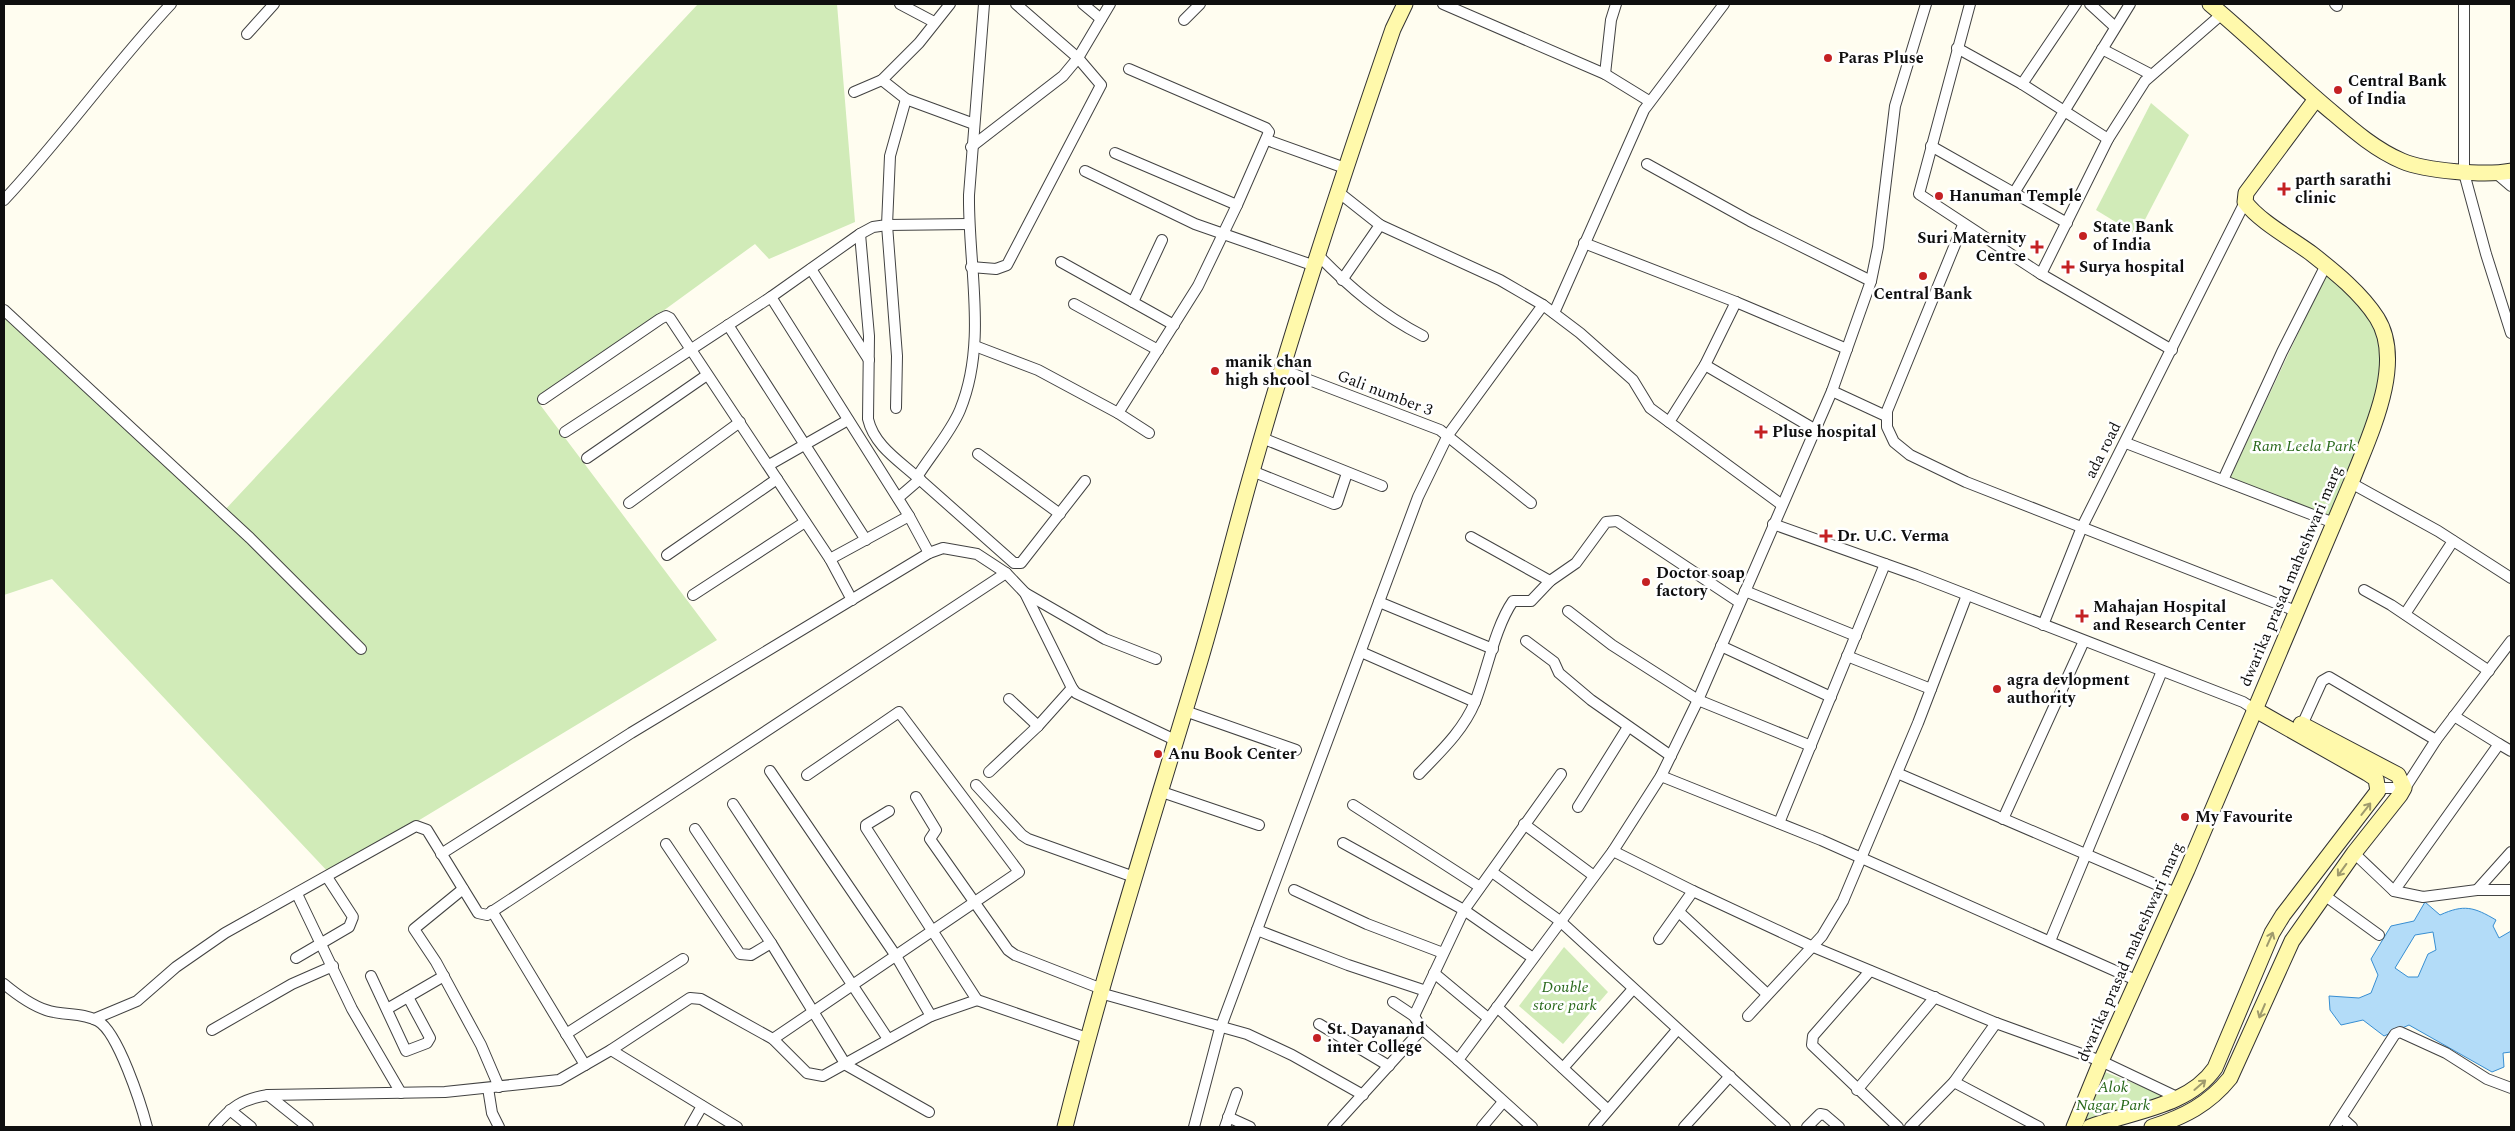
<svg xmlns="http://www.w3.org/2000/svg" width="2515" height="1131" font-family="Spectral,serif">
<rect width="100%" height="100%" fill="#fffdf0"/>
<g fill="#d1ebb8">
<path d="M698,4H837L855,222L769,259L755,244L538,402L717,640L330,874L52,579L4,595V316L223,512Z"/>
<path d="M2151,103L2189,135L2137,235L2096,210Z"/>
<path d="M2327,272L2377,323L2387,364L2373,419L2330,518L2230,478Z"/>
<path d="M1564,947L1608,992L1563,1044L1519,1006Z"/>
<path d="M2105,1072L2166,1096L2078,1127Z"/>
</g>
<path fill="#b3dcf8" stroke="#378ed2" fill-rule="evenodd" d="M2425,902L2440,915C2464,904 2474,907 2496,920L2493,926L2499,938L2511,931V1052L2503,1053L2504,1067L2492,1072L2409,1025L2384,1036L2363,1020L2341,1025L2330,1010L2329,996L2359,998L2371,993L2378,975L2371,959L2391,926L2414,921ZM2433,932L2436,950L2428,954L2418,977H2408L2395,968L2415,935Z"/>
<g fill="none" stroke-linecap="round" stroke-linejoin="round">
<g stroke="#424242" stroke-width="12">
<g id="street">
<path d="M900,4L934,22"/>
<path d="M984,4L969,195C968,266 988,342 960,410C951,432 930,456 917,477L1014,563H1021L1085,481"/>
<path d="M1083,4L1101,19"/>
<path d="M1443,4L1605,74L1649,101"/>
<path d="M1970,4L1919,194L2041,274L2172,350"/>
<path d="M2090,4L2115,27"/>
<path d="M2335,4L2337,6"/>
<path d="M2464,4V173L2486,254L2511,333"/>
<path d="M1184,20L1200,4"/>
<path d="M247,34L274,4"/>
<path d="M1957,48L2022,84L2108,139"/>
<path d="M2102,49L2150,74"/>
<path d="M1605,74L1611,20L1616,4"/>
<path d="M882,80L906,99L974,124"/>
<path d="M2022,84L2076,4"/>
<path d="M854,92L882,80L919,43L950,4"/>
<path d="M1267,140L1345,168"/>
<path d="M1931,146L2067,223"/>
<path d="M971,147L1063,76L1078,58L1110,4"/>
<path d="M1115,153L1237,205"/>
<path d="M1647,164L1750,221L1871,281"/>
<path d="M1085,171L1195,224L1315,266"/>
<path d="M2497,174L2511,186"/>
<path d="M1337,191L1380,225L1342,280"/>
<path d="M2014,193L2130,4"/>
<path d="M4,200C63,137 112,67 171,4"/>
<path d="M1380,225L1500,280L1543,305L1580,333L1633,380L1650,408L1669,422"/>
<path d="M1963,225L1887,411V427L1894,442L1910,455L1966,482L2296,611"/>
<path d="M860,234L869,336L868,419C874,445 898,460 917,477"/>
<path d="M1584,243L1736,302L1847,349"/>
<path d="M1318,255C1350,288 1382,315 1423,336"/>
<path d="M1061,262L1174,325"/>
<path d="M971,267L996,269L1007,265L1101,85L1078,58L1016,4"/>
<path d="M811,269L869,360"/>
<path d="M2041,274L2108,139L2145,81L2222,14"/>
<path d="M771,297L860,234L873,227L887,225L890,156L906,99"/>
<path d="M1133,302L1162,240"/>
<path d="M1736,302L1705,365L1669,422L1782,505"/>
<path d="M1074,304L1158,350"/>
<path d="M4,310L250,538L361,649"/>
<path d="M1554,313L1644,110L1724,4"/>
<path d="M728,325L866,540"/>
<path d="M975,346L1038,370L1118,413L1149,433"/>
<path d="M1705,365L1816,430"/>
<path d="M1283,370L1440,430L1531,503"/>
<path d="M1832,391L1886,416"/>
<path d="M543,399L660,319L666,316L670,318L830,559L852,600"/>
<path d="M896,408L897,356L887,225L969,224"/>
<path d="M1118,413L1198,286L1237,205L1269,132L1266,128L1129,69"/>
<path d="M565,432L771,297L909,516L830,559"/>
<path d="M1262,438L1382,486"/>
<path d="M2126,443L2334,523"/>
<path d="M978,454L1060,514"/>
<path d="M587,458L707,375"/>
<path d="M769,465L848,420"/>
<path d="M1252,471L1334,504L1337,503L1347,473"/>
<path d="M2223,480L2282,352L2326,265"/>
<path d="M2351,483L2438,531L2511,578"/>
<path d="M898,498L920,479"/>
<path d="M629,503L740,422"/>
<path d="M909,516L929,553"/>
<path d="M1773,524L1916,575L2243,702L2254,709"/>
<path d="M1471,537L1550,581"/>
<path d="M667,555L777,479"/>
<path d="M2364,590L2391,605L2489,671"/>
<path d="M1745,591L1856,636"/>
<path d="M1025,593L1105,639L1156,659"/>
<path d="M693,595L805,522"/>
<path d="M1379,602L1493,649"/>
<path d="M1568,611L1612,645L1698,700L1811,746"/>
<path d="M2405,614L2453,541"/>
<path d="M2043,625L2082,527L2245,202"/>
<path d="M1526,641L1554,662L1559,673L1591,700L1671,756"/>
<path d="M1721,646L1831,697"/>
<path d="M1361,652L1475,702"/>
<path d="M1847,656L1931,689"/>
<path d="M1009,699L1038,726"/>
<path d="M1185,711L1296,750"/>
<path d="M2302,725L2322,681L2329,677L2436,740"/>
<path d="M2499,744L2511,751"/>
<path d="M770,771L896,956L931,1016"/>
<path d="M989,772L1038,726L1072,688"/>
<path d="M1897,773L2176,893"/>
<path d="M1419,774C1440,752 1463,731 1475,702C1487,671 1495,627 1513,601H1531L1550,581L1576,563L1606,522L1617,521L1739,602"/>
<path d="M1661,776L1821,840L2138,981"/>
<path d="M976,785L1022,835L1028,839L1134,877"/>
<path d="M2379,788H2404L2407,785L2436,740L2511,641"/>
<path d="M1159,791L1259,825"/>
<path d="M916,797L936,830L930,839L1008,950L1015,955L1102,989"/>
<path d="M733,804L888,1039"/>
<path d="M1353,805L1480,887"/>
<path d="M1578,807L1628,727"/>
<path d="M2003,819L2084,641"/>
<path d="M1779,823L1885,564"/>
<path d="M1524,824L1594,876"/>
<path d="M695,829L771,943L846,1065L929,1112"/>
<path d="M1343,843L1464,910L1533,958"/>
<path d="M666,844L740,954L751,955L771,943"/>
<path d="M1613,851L1693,891L1811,946L1996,1023L2101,1061L2179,1098"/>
<path d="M2354,853L2394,891L2499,744L2454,716"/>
<path d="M441,854L631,733L929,553L943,548L977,554L1006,573L1025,593L1072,688L1076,693L1175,740"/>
<path d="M1492,872L1560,921L1785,1127"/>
<path d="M463,889L414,929L436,962L481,1045L499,1087"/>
<path d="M1294,890L1367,924L1443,953"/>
<path d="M2477,890L2511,852"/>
<path d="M2394,891L2423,897L2477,890H2511"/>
<path d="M297,894L352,1009L401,1093"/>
<path d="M2324,895L2379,935"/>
<path d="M492,911L585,1065"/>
<path d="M1679,912L1767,994"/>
<path d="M1257,930L1348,965L1426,991"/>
<path d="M1659,939L1693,891"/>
<path d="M2050,941L2162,671"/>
<path d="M296,958L349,927L353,917L327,877"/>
<path d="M1870,971L1813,1036L1812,1045L1898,1127"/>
<path d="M1434,973L1488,1018"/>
<path d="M371,976L406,1051L427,1043L430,1038L408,997"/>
<path d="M4,984C16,994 31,1005 46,1010C63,1016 82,1012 98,1021C118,1032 141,1104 147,1127"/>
<path d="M1100,993L1247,1034L1292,1055L1363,1095"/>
<path d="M977,1000L1087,1038"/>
<path d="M1393,1002L1414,1016L1422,1029L1458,1060"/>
<path d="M1497,1007L1608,1110"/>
<path d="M387,1009L444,976"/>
<path d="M1414,1016L1464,910L1561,774"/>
<path d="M1748,1016L1822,936L1843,901L1918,723L1967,595"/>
<path d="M94,1019L137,1001L176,967L225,933L416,826L427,830L478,913L487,915L1006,573"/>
<path d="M1319,1024L1389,1066"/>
<path d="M212,1030L292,984L333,966"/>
<path d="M566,1034L683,959"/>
<path d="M773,1039L1019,872L899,712L807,775"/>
<path d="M611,1050L737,1127"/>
<path d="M1563,1068L1633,989"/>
<path d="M1954,1082L2039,1127"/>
<path d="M488,1088L492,1113L499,1127"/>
<path d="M1857,1090L1935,997"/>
<path d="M268,1095L308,1127"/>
<path d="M230,1110L251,1127"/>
<path d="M1228,1117L1250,1127"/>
<path d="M2342,1118L2352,1127"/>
<path d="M214,1127C231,1107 242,1099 268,1095L445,1092L559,1080L611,1050L690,998L701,999L773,1039L807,1073L823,1076L931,1016L977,1000L866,828V825L889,811"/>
<path d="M690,1127L702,1106"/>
<path d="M1194,1127L1219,1032L1418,497L1448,435L1543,305"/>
<path d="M1225,1127L1237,1093"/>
<path d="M1333,1127L1422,1029"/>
<path d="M1482,1127L1503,1102"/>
<path d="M1532,1127L1458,1060L1613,851L1661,776L1698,700L1832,391L1871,281L1878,247L1895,106L1926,4"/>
<path d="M1594,1127L1677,1030"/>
<path d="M1684,1127L1730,1076"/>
<path d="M1807,1127L1820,1114L1825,1115L1839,1127"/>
<path d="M1910,1127L1954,1082L1996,1023"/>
<path d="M2335,1127L2395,1034L2400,1032L2446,1053L2487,1079L2511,1088"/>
</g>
</g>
<g stroke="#313131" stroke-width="17">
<g id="secondary">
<path d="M2210,4C2252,39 2291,78 2333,113C2354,131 2376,150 2402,161C2426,171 2485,176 2511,171"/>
<path d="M1065,1127C1103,974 1151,824 1196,674C1217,606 1233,537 1253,468C1295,320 1343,174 1393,29L1405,4"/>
<path d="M2074,1127L2101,1061L2187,870L2351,483C2368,438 2406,364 2377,318C2361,293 2335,272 2312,254C2292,239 2260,222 2245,202L2246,193L2316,99"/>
<path d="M2090,1127C2132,1111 2188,1107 2215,1068L2272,933L2283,915L2378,791L2376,779L2367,773L2254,709"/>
<path d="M2152,1127C2184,1117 2209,1104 2230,1078L2292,941L2354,853L2400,795L2404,788L2398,775L2301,724"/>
</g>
</g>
<use href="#street" stroke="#fff" stroke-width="10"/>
<use href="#secondary" stroke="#fff9ab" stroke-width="15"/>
</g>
<defs><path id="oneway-shaft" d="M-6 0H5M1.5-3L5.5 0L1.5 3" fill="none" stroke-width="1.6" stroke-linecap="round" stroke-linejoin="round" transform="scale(1.25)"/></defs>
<g stroke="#9f9b6d">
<use href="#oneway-shaft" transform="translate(2366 809) rotate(-52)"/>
<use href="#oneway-shaft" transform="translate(2342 870) rotate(126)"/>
<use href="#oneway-shaft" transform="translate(2270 939) rotate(-66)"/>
<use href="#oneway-shaft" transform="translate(2262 1011) rotate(113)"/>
<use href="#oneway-shaft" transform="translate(2200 1085) rotate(-41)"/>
</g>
<g fill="#c42123" stroke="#fff" stroke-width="2">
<circle cx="1828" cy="58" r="5"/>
<circle cx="2338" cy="90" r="5"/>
<path d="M2281.5 181.5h5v5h5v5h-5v5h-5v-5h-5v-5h5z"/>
<circle cx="1939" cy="196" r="5"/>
<circle cx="2083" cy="236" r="5"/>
<path d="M2034.5 239.5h5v5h5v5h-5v5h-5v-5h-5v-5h5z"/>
<path d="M2065.5 259.5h5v5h5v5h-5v5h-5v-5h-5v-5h5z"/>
<circle cx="1923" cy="276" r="5"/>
<circle cx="1215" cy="371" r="5"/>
<path d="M1758.5 424.5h5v5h5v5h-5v5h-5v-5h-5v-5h5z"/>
<path d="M1823.5 528.5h5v5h5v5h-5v5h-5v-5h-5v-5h5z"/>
<circle cx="1646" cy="582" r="5"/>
<path d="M2079.5 608.5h5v5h5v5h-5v5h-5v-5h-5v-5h5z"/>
<circle cx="1997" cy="689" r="5"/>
<circle cx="1158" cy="754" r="5"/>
<circle cx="2185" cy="817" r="5"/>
<circle cx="1317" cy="1038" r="5"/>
</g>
<g text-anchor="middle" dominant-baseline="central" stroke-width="5" stroke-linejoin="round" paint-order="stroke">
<g font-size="16" font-weight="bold" fill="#0f0f0f" stroke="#fff" text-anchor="start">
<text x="1838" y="58">Paras Pluse</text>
<text x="2348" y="81">Central Bank<tspan x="2348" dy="18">of India</tspan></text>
<text x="2295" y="180">parth sarathi<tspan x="2295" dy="18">clinic</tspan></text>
<text x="1949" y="196">Hanuman Temple</text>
<text x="2093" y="227">State Bank<tspan x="2093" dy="18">of India</tspan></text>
<text x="2026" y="238" text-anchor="end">Suri Maternity<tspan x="2026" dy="18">Centre</tspan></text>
<text x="2079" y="267">Surya hospital</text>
<text x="1923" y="294" text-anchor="middle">Central Bank</text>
<text x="1225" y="362">manik chan<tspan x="1225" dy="18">high shcool</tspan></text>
<text x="1772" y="432">Pluse hospital</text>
<text x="1837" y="536">Dr. U.C. Verma</text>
<text x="1656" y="573">Doctor soap<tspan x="1656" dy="18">factory</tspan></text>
<text x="2093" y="607">Mahajan Hospital<tspan x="2093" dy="18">and Research Center</tspan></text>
<text x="2007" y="680">agra devlopment<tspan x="2007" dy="18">authority</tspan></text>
<text x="1168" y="754">Anu Book Center</text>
<text x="2195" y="817">My Favourite</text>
<text x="1327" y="1029">St. Dayanand<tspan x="1327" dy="18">inter College</tspan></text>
</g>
<g font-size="16" fill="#0f0f0f" stroke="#fff">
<text transform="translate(1385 393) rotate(21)">Gali number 3</text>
<text transform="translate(2103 450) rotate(-63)">ada road</text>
<text transform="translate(2291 576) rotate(-67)">dwarika prasad maheshwari marg</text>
<text transform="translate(2130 952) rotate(-66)">dwarika prasad maheshwari marg</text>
</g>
<g font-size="16" font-style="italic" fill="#29691c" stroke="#fff">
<text x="2304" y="446">Ram Leela Park</text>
<text x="1565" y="987">Double<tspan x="1565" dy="18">store park</tspan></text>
<text x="2113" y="1087">Alok<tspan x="2113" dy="18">Nagar Park</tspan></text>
</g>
</g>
<rect width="2515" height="1131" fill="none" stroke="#0f0f0f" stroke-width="10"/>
</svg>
